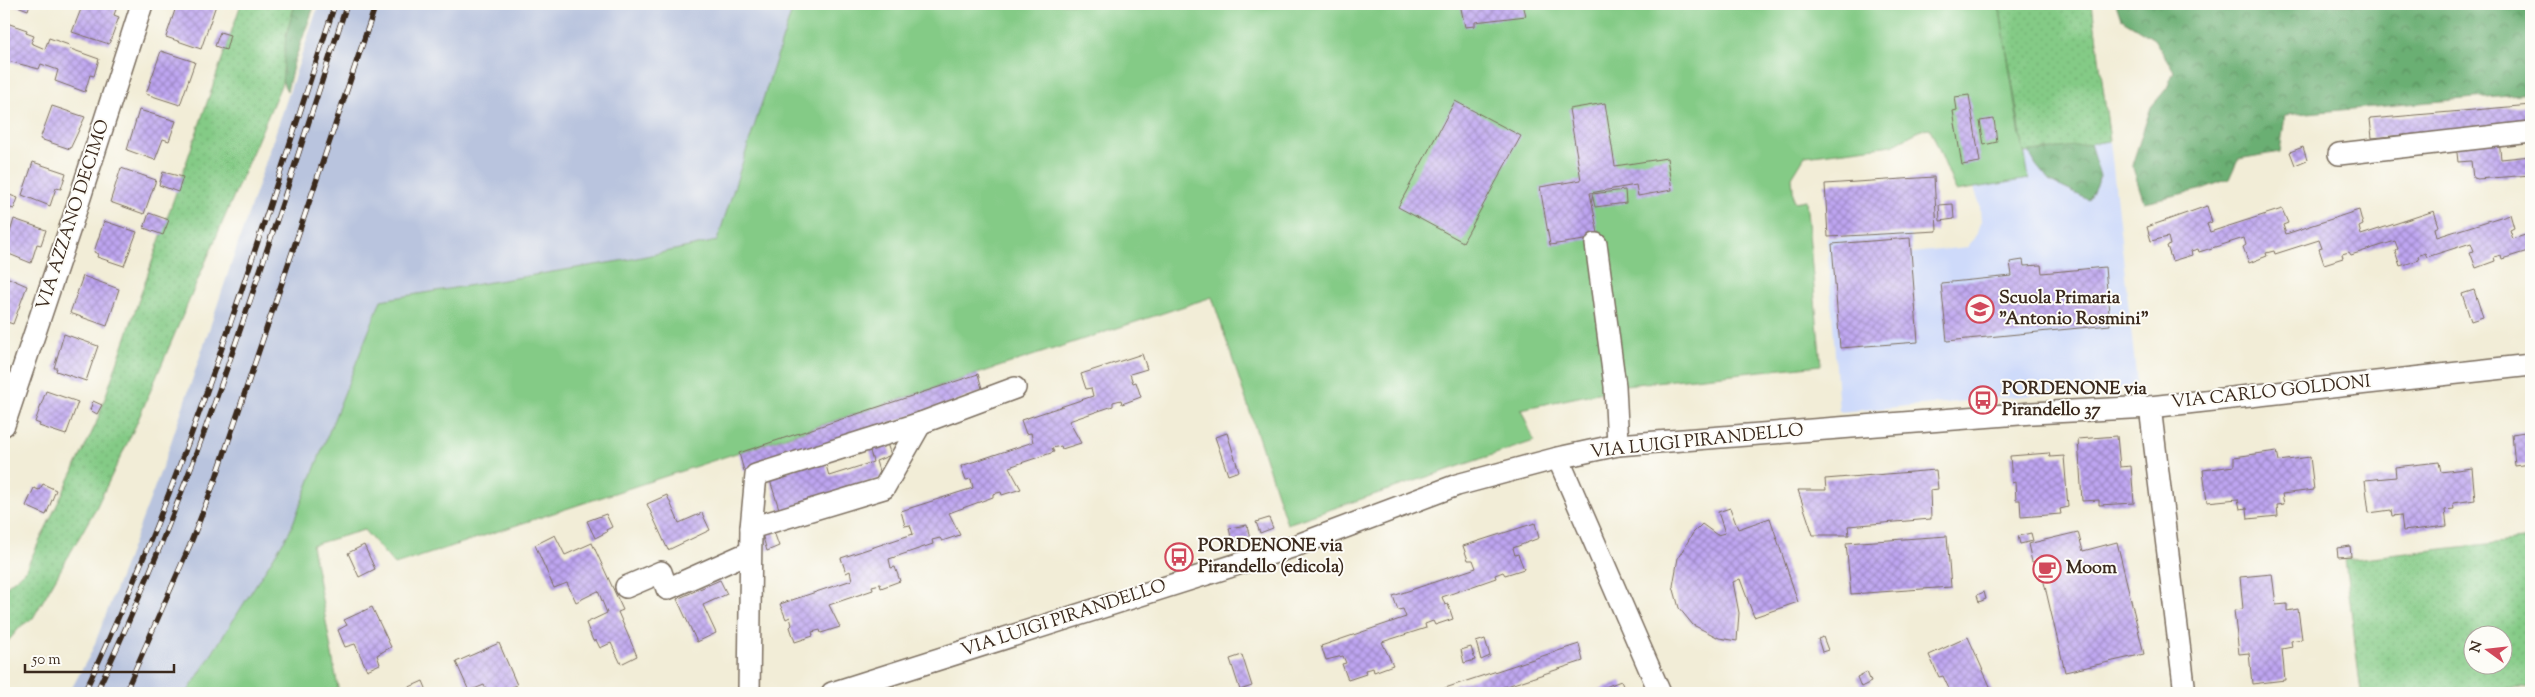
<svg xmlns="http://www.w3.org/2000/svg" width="2535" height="697" font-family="'Sorts Mill Goudy',serif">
<defs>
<pattern id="forest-crowns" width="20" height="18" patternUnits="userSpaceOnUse" patternTransform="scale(1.25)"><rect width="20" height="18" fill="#6baf73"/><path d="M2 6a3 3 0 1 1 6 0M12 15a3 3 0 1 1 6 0" fill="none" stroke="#598f5e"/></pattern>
<pattern id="park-dots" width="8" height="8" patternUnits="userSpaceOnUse" patternTransform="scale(1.25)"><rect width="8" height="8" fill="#84cb86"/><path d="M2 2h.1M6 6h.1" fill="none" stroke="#73ae73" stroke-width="1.8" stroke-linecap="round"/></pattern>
<pattern id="building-cross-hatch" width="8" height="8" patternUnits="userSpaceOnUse" patternTransform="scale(1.25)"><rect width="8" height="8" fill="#bea5f1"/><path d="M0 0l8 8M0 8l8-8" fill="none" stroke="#9c87c3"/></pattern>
</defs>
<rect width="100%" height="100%" fill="#fdfcf7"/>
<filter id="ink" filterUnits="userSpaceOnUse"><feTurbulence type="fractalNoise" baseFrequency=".02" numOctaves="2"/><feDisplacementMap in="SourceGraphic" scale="10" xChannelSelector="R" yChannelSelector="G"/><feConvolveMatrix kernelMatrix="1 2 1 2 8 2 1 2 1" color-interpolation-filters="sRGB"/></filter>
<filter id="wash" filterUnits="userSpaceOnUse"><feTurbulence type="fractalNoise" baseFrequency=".0096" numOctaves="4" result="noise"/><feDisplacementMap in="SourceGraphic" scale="20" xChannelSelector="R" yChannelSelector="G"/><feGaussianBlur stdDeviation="1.12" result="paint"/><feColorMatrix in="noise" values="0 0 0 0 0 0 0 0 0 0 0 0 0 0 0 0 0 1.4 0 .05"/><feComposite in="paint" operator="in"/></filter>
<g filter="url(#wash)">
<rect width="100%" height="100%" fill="#f2edd7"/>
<path fill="#cedafa" d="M2110,141L2137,383L2131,387L1839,412L1827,238L1911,235L1912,253L1968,247L1978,232L1981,223L1980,206L1974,187L2028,179L2024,153Z"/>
<path fill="#b9c4de" d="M319,4H794L717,241L632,259L381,300L290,531L187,693H69L92,651L166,457Z"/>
<path fill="#84cb86" stroke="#607a52" d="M794,4H1999L2029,179L1956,191L1930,128L1923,129L1892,145L1805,156L1792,177L1794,202L1806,200L1821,365L1615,386L1602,392L1521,409L1534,441L1287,524L1212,297L395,565L364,530L312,545L339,693H187L290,531L381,300L632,259L717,241Z"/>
<g fill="url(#forest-crowns)" stroke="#536c48">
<path d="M295,4H315L294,62L287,91C273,71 289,25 295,4Z"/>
<path d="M2007,4L2087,134L2100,176L2089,200L2049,181L2036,165L2020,136L2004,33Z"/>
<path d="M2116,4H2531V93L2285,115L2280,152L2238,159L2229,179L2199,190L2144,202L2132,165L2151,107L2167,88L2174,71L2154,39L2121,19Z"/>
</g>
<g fill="url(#park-dots)" stroke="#607a52" fill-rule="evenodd">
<path d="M241,4H295L286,35L282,83L135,427L96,508L33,618L21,626L4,646V588L25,571L96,424Z"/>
<path d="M1999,4H2092L2110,141L2024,153Z"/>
<path d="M2531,539V687L2475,693H2361L2345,560ZM2472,634H2502V664H2472Z"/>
</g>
<g id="blocks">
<g fill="url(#building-cross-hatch)">
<path d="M12,4H30L28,10Z"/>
<path d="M83,4H118L114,15L119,17L109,44L72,32Z"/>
<path d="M177,4L216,5L201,49L166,37Z"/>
<path d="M1460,4H1523L1526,16L1475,22V26L1465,27Z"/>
<path d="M4,22L27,30L26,33L34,36L31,43L45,49L49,38L69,45L68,48L99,59L94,76L90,75L85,92L55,81L58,70L41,64L39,69L4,60Z"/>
<path d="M220,32L230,35L226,50L215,46Z"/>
<path d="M161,51L195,62L180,105L146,94Z"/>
<path d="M1969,95L1980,162L1962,165L1953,111L1957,110L1955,97Z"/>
<path d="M1455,101L1521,136L1463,242L1398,207Z"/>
<path d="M1605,103L1615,166L1667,158L1672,190L1638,196L1636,185L1590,193L1599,238L1550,245L1540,187L1581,180L1569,109Z"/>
<path d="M2531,105V123L2372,138L2370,119Z"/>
<path d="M52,106L85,117L70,149L40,139Z"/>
<path d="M139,110L176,121L169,141L163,139L155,160L127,150Z"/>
<path d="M1994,119L1997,142L1984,145L1980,121Z"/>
<path d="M2499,140L2501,159L2531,156V175L2477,179L2473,178L2471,161L2458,162L2456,144Z"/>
<path d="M2303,147L2307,160L2295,165L2290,152Z"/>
<path d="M33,162L66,173L61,189L56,188L50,206L22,195Z"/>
<path d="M121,168L156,180L144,214L110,202Z"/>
<path d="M163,172L183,177L178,192L159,185Z"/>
<path d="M1934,177L1937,231L1828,237L1825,184Z"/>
<path d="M1625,190L1626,203L1595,207L1592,194Z"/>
<path d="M4,193L18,198L14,209L4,206Z"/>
<path d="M1953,204L1954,219L1940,221L1939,205Z"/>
<path d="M2207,206L2212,222L2207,224L2210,232L2282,209L2288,223L2283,225L2286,234L2359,210L2363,225L2359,227L2361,235L2434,211L2439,226L2435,228L2437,237L2510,214L2514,228L2510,230L2513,239L2531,233V250L2502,259L2501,255L2494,257L2495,261L2476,268L2470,252L2474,251L2471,243L2427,257L2425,253L2418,256L2419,260L2400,266L2395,251L2398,249L2395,241L2351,255L2349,252L2342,254L2343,258L2324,264L2319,249L2322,248L2319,240L2275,254L2274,251L2266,253L2267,256L2249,263L2243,247L2246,245L2244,238L2199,252L2198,249L2191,251L2192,255L2172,261L2167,246L2170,245L2168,237L2151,241L2147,227Z"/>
<path d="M149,213L169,220L163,235L144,228Z"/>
<path d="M14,219L46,230L41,245L37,244L31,263L4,252Z"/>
<path d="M104,221L137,232L124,266L97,257L98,254L94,252Z"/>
<path d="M1910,238L1918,342L1840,348L1832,244Z"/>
<path d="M2023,260L2024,266L2041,265L2042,273L2105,267L2110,325L1947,341L1941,283L2012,276L2010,262Z"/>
<path d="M4,276L27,286L13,324L4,321Z"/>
<path d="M83,276L119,289L107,326L70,313Z"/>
<path d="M2474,290L2483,317L2471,321L2462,294Z"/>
<path d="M64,334L98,346L86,381L56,371L57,368H54Z"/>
<path d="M1142,354L1147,369L1130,374L1133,383L1136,382L1141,397L1122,404L1121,400L1113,402V406L1069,421L1081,443L1062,449L1061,446L1052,448L1054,452L1009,467L1021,489L1002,495L1001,492L993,494V497L949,513L960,535L942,541L940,538L932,540L933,544L889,559L891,568L895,567L900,581L881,588L880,584L872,586L873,590L829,605L840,627L821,633L820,630L812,632L813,636L795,642L790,627L792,625L790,617L786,619L780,604L852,580L850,571L846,573L841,558L913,534L910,525L905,526L901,511L973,488L971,479L966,480L961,466L1033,442L1031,433L1026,434L1021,420L1093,396L1091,388L1086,389L1081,374Z"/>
<path d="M978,374L983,392L744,471L739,453Z"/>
<path d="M46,391L78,402L66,435L39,426L40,424L35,422Z"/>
<path d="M93,401L102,405L97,414L90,410Z"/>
<path d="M2531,431V464L2515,466L2512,434Z"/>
<path d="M1227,433L1239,471L1228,475L1215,437Z"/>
<path d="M2117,436L2120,467L2131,466L2134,503L2099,505V500L2082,501L2078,439Z"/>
<path d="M885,438L891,455L876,461L881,478L780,512L769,477L824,458L829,476L873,462L868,444Z"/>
<path d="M2277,451L2279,461L2310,457L2314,490L2282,494L2284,504L2277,505L2278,516L2248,519L2247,508L2240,509L2238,499L2207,502L2203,470L2234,466V457Z"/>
<path d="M2049,453L2050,457L2064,456L2068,507L2060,509L2061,514L2021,517L2020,500H2016L2015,482L2012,483L2010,456Z"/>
<path d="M2439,462L2441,472L2472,468L2475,500L2453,503L2454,509L2445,510L2447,526L2403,531L2401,515L2392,516L2391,510L2369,513L2365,480L2396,477L2395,467Z"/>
<path d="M1936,470L1938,489L1930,490L1931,519L1848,526L1849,535H1813L1798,490H1826L1825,479Z"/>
<path d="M43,484L56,490L46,515L26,506L34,488L39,490Z"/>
<path d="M667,495L679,523L702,513L710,530L668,550L647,504Z"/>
<path d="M1730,508L1738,529L1770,518L1798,602L1754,617L1740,579L1733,582L1739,613L1737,641L1719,638L1693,625L1679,608L1673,586L1678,558L1693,533L1702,524L1717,535L1725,533L1718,512Z"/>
<path d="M606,514L612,527L606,530L607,532L595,538L587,521Z"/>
<path d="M1269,518L1273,528L1260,533L1256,522Z"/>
<path d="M1535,523L1539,538L1513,548L1515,555L1518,554L1524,569L1505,575L1503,572L1495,575L1496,578L1442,597L1445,605L1448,604L1453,619L1435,625L1433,621L1425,624L1426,628L1382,642L1393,665L1374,672L1373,668L1365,670L1366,674L1348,680L1342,664L1346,663L1343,656L1326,660L1321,646L1406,617L1403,609L1398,610L1393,596L1476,568L1473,560H1468L1463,546Z"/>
<path d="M1247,525L1250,539L1232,542L1229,528Z"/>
<path d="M773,529L779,546L767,551L762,534Z"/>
<path d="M2078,532L2083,551L2117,542L2144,654L2065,672L2039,561L2032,562L2028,544Z"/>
<path d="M2031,533L2033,541L2020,544L2018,536Z"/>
<path d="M555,535L565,555L592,543L623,610L618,612L637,656L621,664L611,643L600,648L596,640L593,641L586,623L607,613L598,591L576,602L567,583L554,588L535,545Z"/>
<path d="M1947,536L1951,587L1851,594L1846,543Z"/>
<path d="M364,545L375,569L359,577L348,553Z"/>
<path d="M2350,546L2351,556L2338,557L2337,548Z"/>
<path d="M2272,574L2276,605L2287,604V611L2298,609L2302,639L2291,641L2292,647L2282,649L2285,680L2252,684L2249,653L2239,654L2234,610L2243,609L2240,577Z"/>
<path d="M720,580L727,594L703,605L716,633L697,642L677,599Z"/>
<path d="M1984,592L1986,599L1979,602L1977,595Z"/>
<path d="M372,607L391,647L377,655L380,664L367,670L355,644L345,647L338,630L347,625L344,620Z"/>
<path d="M1823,637L1828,650L1822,652L1818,639Z"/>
<path d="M1968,637L1973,648L1993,693H1951L1943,676L1939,677L1929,655Z"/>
<path d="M1485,639L1490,656L1481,660L1476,642Z"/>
<path d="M499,643L517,685L499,693H488L484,685L469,691L456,662Z"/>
<path d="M1579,644L1583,661L1486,693H1430Z"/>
<path d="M1471,647L1475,660L1464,663L1461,650Z"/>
<path d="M1242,655L1252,686L1240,690L1230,659Z"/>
<path d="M1867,672L1871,682L1861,687L1857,677Z"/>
<path d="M423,681L428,693H396Z"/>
<path d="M1621,681L1626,693H1589Z"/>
</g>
</g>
</g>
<g filter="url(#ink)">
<use href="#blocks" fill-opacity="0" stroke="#7b6e5f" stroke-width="1"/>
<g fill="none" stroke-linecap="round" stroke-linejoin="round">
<g stroke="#7b6e5f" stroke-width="24">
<g id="street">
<path d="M2339,154L2531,132"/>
<path d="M1596,244L1615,386L1618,445"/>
<path d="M2150,407L2185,693"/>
<path d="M4,425L75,213L142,4"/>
<path d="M1558,458L1660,693"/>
<path d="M751,528L756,475L921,423"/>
<path d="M626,587L661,572L667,589L750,552"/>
<path d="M749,693L751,528L884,488L921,423L1015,388"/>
<path d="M832,693L1295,546L1457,485L1558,458L1618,445L2032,413L2150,407L2531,365"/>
</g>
</g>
<use href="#street" stroke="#fff" stroke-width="21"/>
<g stroke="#3b2a1e" stroke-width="5.5">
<g id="rail">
<path d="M84,693C189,471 259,237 335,4"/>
<path d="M96,693C201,472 271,236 347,4"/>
<path d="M125,693L190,545L216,478L376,4"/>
</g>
</g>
<use href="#rail" stroke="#fdfcf7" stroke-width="4" stroke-dasharray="11" stroke-linecap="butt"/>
</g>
</g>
<defs>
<g id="school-ring" transform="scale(1.4375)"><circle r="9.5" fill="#fdfcf7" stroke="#d1495b" stroke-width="1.5"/><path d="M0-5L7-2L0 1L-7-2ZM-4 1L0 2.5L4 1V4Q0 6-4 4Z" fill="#d1495b"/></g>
<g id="bus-ring" transform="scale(1.4375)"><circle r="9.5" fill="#fdfcf7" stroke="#d1495b" stroke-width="1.5"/><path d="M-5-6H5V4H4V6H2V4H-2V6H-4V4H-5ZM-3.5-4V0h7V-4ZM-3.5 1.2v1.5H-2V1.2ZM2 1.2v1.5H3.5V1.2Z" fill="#d1495b"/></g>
<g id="cafe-ring" transform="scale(1.4375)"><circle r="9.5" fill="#fdfcf7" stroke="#d1495b" stroke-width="1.5"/><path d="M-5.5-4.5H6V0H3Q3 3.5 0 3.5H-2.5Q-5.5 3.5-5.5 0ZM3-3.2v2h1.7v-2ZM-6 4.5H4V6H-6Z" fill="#d1495b"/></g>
</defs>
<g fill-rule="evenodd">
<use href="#school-ring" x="1980" y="309"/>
<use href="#bus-ring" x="1983" y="400"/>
<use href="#bus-ring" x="1179" y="557"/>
<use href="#cafe-ring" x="2047" y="569"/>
</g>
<g text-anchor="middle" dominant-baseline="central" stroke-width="4" stroke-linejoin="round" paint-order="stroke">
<g font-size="18" fill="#3b2a1e" stroke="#fdfcf7">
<text transform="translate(74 215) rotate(-72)">VIA AZZANO DECIMO</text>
<text transform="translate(2271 393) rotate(-6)">VIA CARLO GOLDONI</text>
<text transform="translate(1697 442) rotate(-6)">VIA LUIGI PIRANDELLO</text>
<text transform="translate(1064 619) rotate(-18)">VIA LUIGI PIRANDELLO</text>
</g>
<g font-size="18" font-weight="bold" fill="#3b2a1e" stroke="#fdfcf7" text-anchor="start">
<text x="1999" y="299">Scuola Primaria<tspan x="1999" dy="21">"Antonio Rosmini"</tspan></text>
<text x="2002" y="390">PORDENONE via<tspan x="2002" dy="21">Pirandello 37</tspan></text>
<text x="1198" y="547">PORDENONE via<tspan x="1198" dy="21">Pirandello (edicola)</tspan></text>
<text x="2066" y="569">Moom</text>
</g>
</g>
<rect width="2535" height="697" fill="none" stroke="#fdfcf7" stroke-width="20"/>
<g transform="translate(2488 650) rotate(285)"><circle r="24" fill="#fdfcf7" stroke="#afa8a0"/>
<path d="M0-4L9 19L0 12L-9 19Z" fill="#d1495b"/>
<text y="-8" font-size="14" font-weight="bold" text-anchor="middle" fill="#3b2a1e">N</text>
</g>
<path d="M25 664v8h149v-8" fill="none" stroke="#3b2a1e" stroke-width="2.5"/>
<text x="32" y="664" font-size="15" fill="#3b2a1e" stroke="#fdfcf7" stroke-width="4" paint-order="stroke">50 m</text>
</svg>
